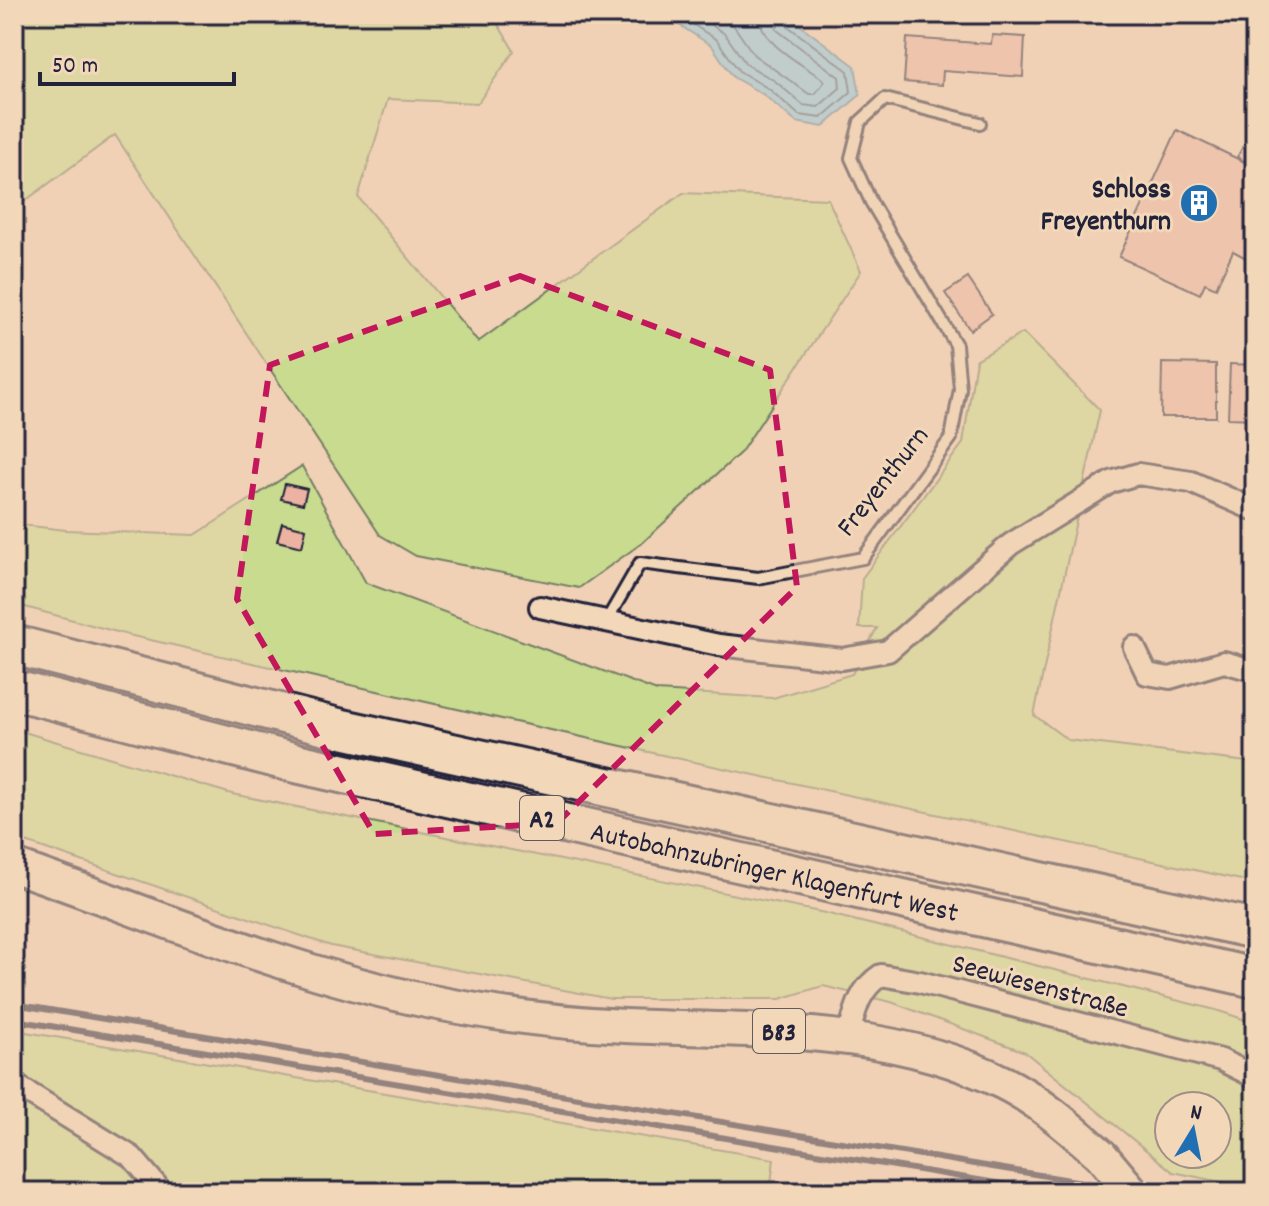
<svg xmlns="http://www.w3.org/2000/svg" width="1269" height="1206" font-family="Dekko,sans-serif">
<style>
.green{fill:#c8db8f;stroke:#757e65;stroke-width:2;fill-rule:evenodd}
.water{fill:#86c8e7;stroke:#5e86a2;stroke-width:2}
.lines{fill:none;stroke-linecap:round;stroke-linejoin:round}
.shore{stroke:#4a6480;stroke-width:2}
.building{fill:#ecb3a3;stroke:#22223b;stroke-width:2}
.service-casing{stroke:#22223b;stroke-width:16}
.minor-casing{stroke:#22223b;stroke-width:26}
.primary-casing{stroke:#22223b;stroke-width:38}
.motorway-casing{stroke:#22223b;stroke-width:44}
.service{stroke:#f2d8b9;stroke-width:10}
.minor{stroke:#f2d8b9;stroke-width:20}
.primary{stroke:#f2d8b9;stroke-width:32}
.motorway{stroke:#f2d8b9;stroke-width:38}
.rail{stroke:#22223b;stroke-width:6}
.primary-bridge-casing{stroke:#22223b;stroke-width:38;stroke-linecap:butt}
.primary-bridge{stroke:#f2d8b9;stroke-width:32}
.marked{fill:none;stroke:#c2185b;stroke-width:6;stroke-dasharray:16 10;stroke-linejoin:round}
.labels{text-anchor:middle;stroke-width:6;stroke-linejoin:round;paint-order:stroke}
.shield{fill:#f2d8b9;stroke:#605961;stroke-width:2}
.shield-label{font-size:26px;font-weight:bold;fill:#22223b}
.poi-label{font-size:28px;font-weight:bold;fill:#22223b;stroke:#f2d8b9;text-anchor:end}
.street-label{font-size:28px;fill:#22223b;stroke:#f2d8b9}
</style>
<rect width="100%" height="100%" fill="#f1d1b5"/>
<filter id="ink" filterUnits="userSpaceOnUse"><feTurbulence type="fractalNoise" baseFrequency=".0125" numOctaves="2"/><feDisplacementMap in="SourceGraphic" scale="16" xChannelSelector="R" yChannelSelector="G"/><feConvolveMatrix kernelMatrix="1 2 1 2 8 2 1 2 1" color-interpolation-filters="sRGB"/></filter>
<g filter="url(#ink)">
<path class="green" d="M14 14H492L514 51 478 103 388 99 358 197 478 342 683 193 828 199 861 271 741 452 642 543 579 588 416 556 380 535 115 135 14 209Z
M1023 333 1100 410 1034 715 1068 740 1255 763V883L653 753 128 635 14 604V524L66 530 195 535 302 466 366 583 657 691 773 698 852 674 877 628H859L862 578 963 443 976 360Z
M14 729 232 794 825 913 1216 1010 1255 1023V1189L1173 1172 1025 1052 891 1002 823 986 780 999H611L331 946 14 838ZM1169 1106H1217V1154H1169Z
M14 1030 774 1159 770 1192H14Z"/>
<path class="water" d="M662 14H785L855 66 860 95 823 127 796 122 764 95 733 77 712 46Z"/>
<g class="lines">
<path class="shore" d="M677 14 717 40 739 71 769 89 799 115 821 118 851 92 848 71 785 24 781 14
M695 14 725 34 746 64 775 81 803 105 818 107 840 88 839 77 777 30 771 14
M717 14 734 26 754 55 809 94H815L825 81C802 63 760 45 759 14"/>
</g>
<path class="building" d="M992 35 1025 37 1023 77 943 71 942 85 904 82 907 38 991 44Z
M1255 126V167L1237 157Z
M1177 130 1255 167V239L1246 258 1233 251 1216 288 1205 283 1200 294 1119 257Z
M968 278 992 314 970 330 945 293Z
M1162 363 1216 364V417H1161Z
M1230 364 1255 365V419L1228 418Z
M285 484 307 489 303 504 281 499Z
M282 523 306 529 302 547 277 541Z"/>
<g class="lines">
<defs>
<path id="service" d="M607 620 640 563 758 578 863 558 951 438 960 389 956 345 871 202 851 158 860 122 885 99 980 123"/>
<path id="minor" d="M540 607 719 645 842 659 888 651 1011 544 1111 482 1138 474 1191 482 1255 510
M1134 647 1147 674 1170 678 1224 662 1255 671
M848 1038C855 1012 858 990 881 975L920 982 1221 1060 1255 1077
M14 1084 132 1157 162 1192"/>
<path id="primary" d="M14 866C150 913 286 972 427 1001 492 1014 559 1023 625 1026 753 1032 886 1024 1004 1083 1040 1101 1071 1129 1101 1155"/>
<g id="motorway">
<path d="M14 645 338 728 1255 929"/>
<path id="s1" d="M14 690 296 763 1255 978"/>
</g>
</defs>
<use href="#service" class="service-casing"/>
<use href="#minor" class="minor-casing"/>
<use href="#primary" class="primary-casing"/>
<use href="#motorway" class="motorway-casing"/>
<use href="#service" class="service"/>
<use href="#minor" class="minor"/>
<use href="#primary" class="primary"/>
<use href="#motorway" class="motorway"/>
<path class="rail" d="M14 1004 1142 1192
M14 1020 1051 1192"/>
<defs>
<path id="primary-bridge" d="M1101 1155 1132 1192"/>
</defs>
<use href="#primary-bridge" class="primary-bridge-casing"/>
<use href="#primary-bridge" class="primary-bridge"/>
</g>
</g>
<path d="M0 0H1269V1206H0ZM520 276 770 370 797 587 557 823 374 834 237 599 270 365Z" fill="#f1d1b5" fill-opacity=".55" fill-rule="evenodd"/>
<path class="marked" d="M520 276 770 370 797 587 557 823 374 834 237 599 270 365Z"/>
<defs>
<symbol id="building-disc" viewBox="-11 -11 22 22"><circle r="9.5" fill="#1f6fb2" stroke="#f2d8b9"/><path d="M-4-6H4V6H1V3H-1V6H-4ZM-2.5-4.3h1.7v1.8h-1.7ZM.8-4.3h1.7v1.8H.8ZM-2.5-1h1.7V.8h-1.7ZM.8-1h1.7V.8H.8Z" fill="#fff"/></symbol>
</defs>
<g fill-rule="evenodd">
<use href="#building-disc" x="1177" y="181" width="44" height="44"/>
</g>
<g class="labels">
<g class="shield">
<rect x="520" y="796" width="44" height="44" rx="6"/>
<rect x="753" y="1009" width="52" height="44" rx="6"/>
</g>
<g class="shield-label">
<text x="542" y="827">A2</text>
<text x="779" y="1040">B83</text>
</g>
<g class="poi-label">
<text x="1171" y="197">Schloss<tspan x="1171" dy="32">Freyenthurn</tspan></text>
</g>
<g class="street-label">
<text transform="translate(881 480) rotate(-52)" y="10">Freyenthurn</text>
<text dy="10" stroke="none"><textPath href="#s1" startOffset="782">Autobahnzubringer Klagenfurt West</textPath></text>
<text transform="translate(1041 984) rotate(15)" y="10">Seewiesenstraße</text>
</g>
</g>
<rect width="1269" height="1206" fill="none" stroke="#f2d8b9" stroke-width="48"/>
<rect x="24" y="24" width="1221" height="1158" fill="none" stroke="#22223b" stroke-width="3" filter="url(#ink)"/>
<g transform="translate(1193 1130) rotate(10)"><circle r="38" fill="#f2d8b9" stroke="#9f8f87" stroke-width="2"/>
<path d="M0-6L14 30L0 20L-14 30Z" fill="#1f6fb2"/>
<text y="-12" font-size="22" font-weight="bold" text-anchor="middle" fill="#22223b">N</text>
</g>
<path d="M40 72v12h194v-12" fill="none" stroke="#22223b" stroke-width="4"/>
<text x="52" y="72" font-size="24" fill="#22223b" stroke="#f2d8b9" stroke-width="6" paint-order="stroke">50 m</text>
</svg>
